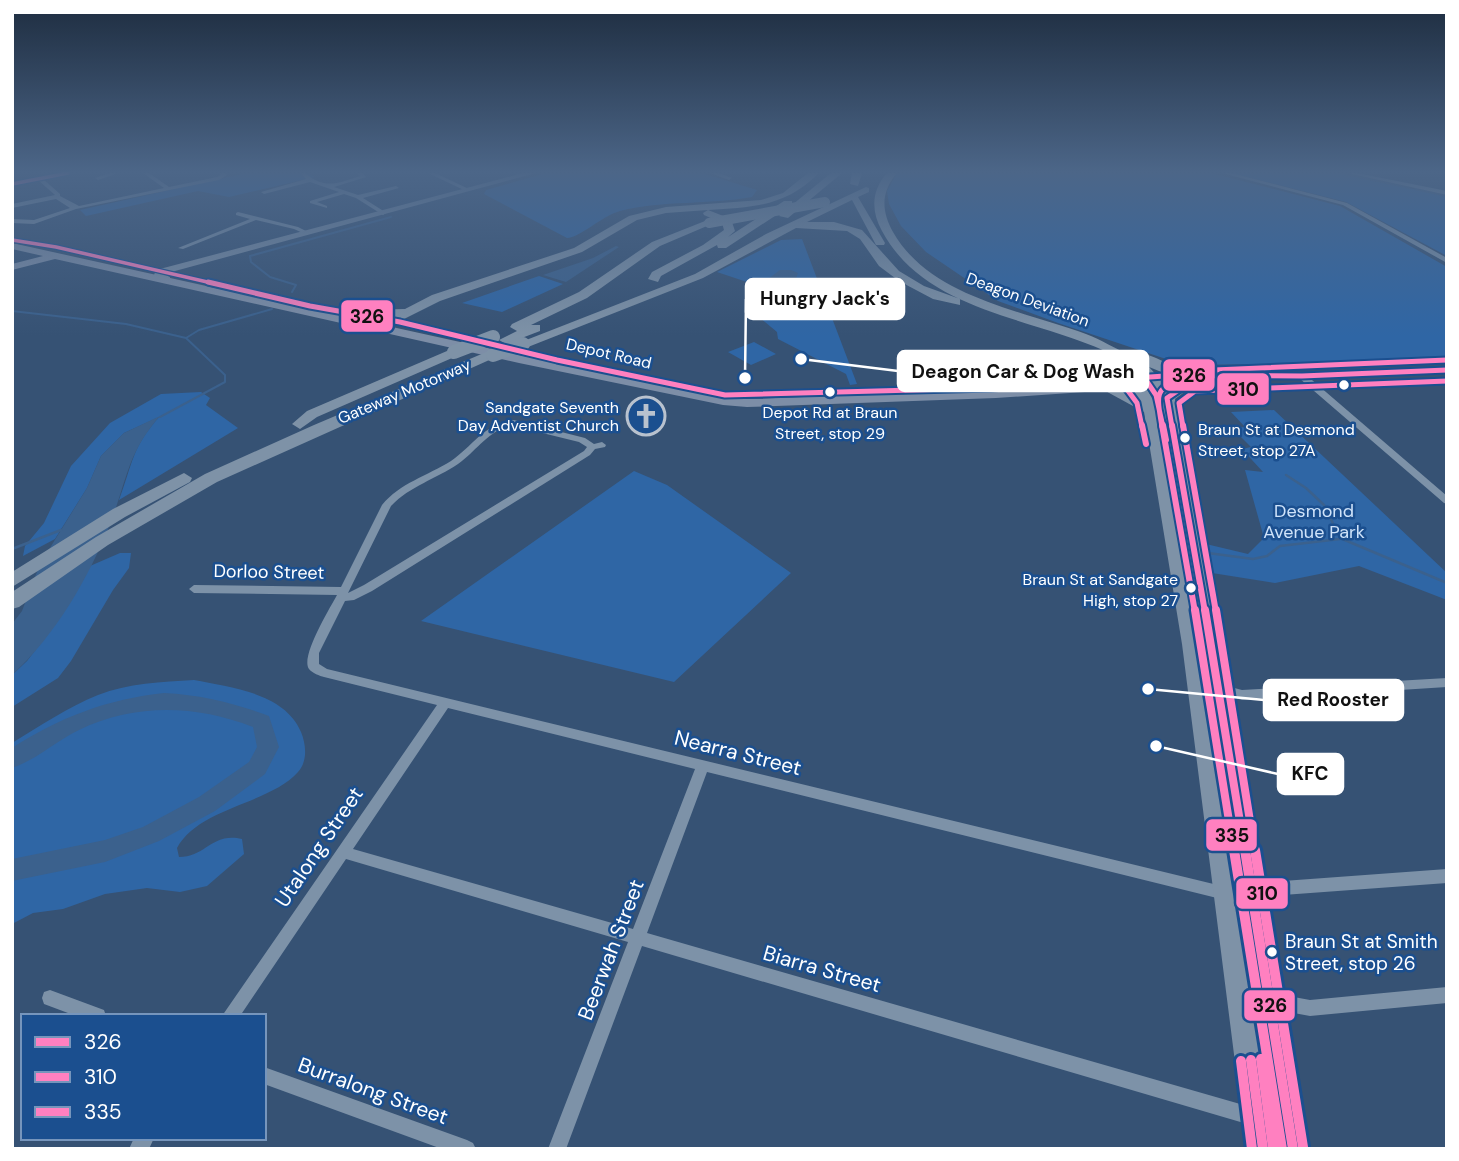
<svg xmlns="http://www.w3.org/2000/svg" width="1459" height="1161" font-family="'DM Sans',sans-serif">
<style>
.green{fill:#2f66a5}
.water{fill:#3b618d}
.lines{fill:none;stroke-linecap:round;stroke-linejoin:round}
.stream-far1{stroke:#3b618d;stroke-width:2}
.stream{stroke:#3b618d;stroke-width:2.5}
.river{fill:#3b618d;fill-rule:evenodd}
.street{fill:#7d92a8;fill-rule:evenodd}
.secondary{fill:#798da4;fill-rule:evenodd}
.primary{fill:#7d8ea7;fill-rule:evenodd}
.highway{fill:#7e92a7;fill-rule:evenodd}
.highway-bridge-far1{stroke:#7e92a7;stroke-width:10}
.highway-bridge{stroke:#7e92a7;stroke-width:14}
.bus-1-far4-casing{stroke:#1b4f8f;stroke-width:6}
.bus-1-far3-casing{stroke:#1b4f8f;stroke-width:9}
.bus-1-far2-casing{stroke:#1b4f8f;stroke-width:10}
.bus-1-far1-casing{stroke:#1b4f8f;stroke-width:13}
.bus-1-casing{stroke:#1b4f8f;stroke-width:16}
.bus-2-far3-casing{stroke:#1b4f8f;stroke-width:9}
.bus-2-far2-casing{stroke:#1b4f8f;stroke-width:10}
.bus-2-far1-casing{stroke:#1b4f8f;stroke-width:13}
.bus-2-casing{stroke:#1b4f8f;stroke-width:16}
.bus-3-far3-casing{stroke:#1b4f8f;stroke-width:9}
.bus-3-far2-casing{stroke:#1b4f8f;stroke-width:10}
.bus-3-far1-casing{stroke:#1b4f8f;stroke-width:13}
.bus-3-casing{stroke:#1b4f8f;stroke-width:16}
.bus-1-far4{stroke:#ff80c0;stroke-width:3.5}
.bus-1-far3{stroke:#ff80c0;stroke-width:5}
.bus-1-far2{stroke:#ff80c0;stroke-width:6}
.bus-1-far1{stroke:#ff80c0;stroke-width:8}
.bus-1{stroke:#ff80c0;stroke-width:10}
.bus-2-far3{stroke:#ff80c0;stroke-width:5}
.bus-2-far2{stroke:#ff80c0;stroke-width:6}
.bus-2-far1{stroke:#ff80c0;stroke-width:8}
.bus-2{stroke:#ff80c0;stroke-width:10}
.bus-3-far3{stroke:#ff80c0;stroke-width:5}
.bus-3-far2{stroke:#ff80c0;stroke-width:6}
.bus-3-far1{stroke:#ff80c0;stroke-width:8}
.bus-3{stroke:#ff80c0;stroke-width:10}
.bus-dot{fill:#fff;stroke:#1b4f8f;stroke-width:2.5}
.labels{text-anchor:middle;stroke-width:5;stroke-linejoin:round;paint-order:stroke}
.far-street-label{font-size:16px;fill:#fff;stroke:#1b4f8f}
.far-poi-label{font-size:16px;fill:#fff;stroke:#1b4f8f;text-anchor:end}
.bus-label{font-size:16px;fill:#fff;stroke:#1b4f8f}
.park-label{font-size:18px;fill:#cfe3fa;stroke:#1b4f8f}
.street-label{font-size:18px;fill:#fff;stroke:#1b4f8f}
.near-bus-label{font-size:19px;fill:#fff;stroke:#1b4f8f;text-anchor:start}
.near-street-label{font-size:21px;fill:#fff;stroke:#1b4f8f}
.leader{fill:none;stroke:#fff;stroke-width:2.5}
.callout-dot{fill:#fff;stroke:#1b4f8f;stroke-width:2.5}
.callout{fill:#fff;stroke:#fff;stroke-width:2.5}
.callout-label{font-size:19px;text-anchor:middle;font-weight:bold;fill:#111}
.line-badge{stroke:#1b4f8f;stroke-width:2.5}
.pale-badge-label{font-size:19px;text-anchor:middle;font-weight:bold;fill:#111}
</style>
<rect width="100%" height="100%" fill="#365274"/>
<path class="green" d="M246 173H307L315 177 229 197 198 191 86 216 80 210Z
M546 173H702L757 190 752 197C708 205 664 200 620 211 602 216 579 238 567 238L484 194 486 190Z
M897 173H1211L1340 206 1447 267V362L1184 365 1058 323 998 301 926 252 901 226 889 204 887 191Z
M1231 173H1337L1447 196V256L1346 202Z
M802 239 857 384 850 385 846 374 778 339 777 332 759 317 755 296 765 288 717 272 781 240Z
M539 276 563 284 502 312 462 303Z
M754 342 776 354 751 365 728 352Z
M201 392 210 398 206 405 238 428 119 500C133 463 131 449 159 417L124 433 101 456 87 488 55 539 23 556 25 546 44 523 71 466 110 423 161 394Z
M1274 410 1447 573V600L1359 566 1275 583 1212 573 1206 544 1248 554 1264 538 1245 470 1263 472 1242 449 1251 447 1232 428 1245 427 1231 412Z
M634 471 667 485 791 573 674 682 421 621Z
M120 553H131L129 568 113 590 71 661 58 678 12 707V675L27 661 59 619 90 566Z
M194 680C230 687 285 693 301 732 306 744 308 761 298 772 270 804 199 807 177 848L179 857C206 857 212 832 242 839L244 854 207 886 180 892 147 888 105 894 63 909 33 913 12 924V743C40 726 68 707 98 695 128 683 162 682 194 680Z"/>
<path class="water" d="M616 246 619 247 566 282 543 275 593 258Z
M791 270 798 273 795 281 800 288 794 306C785 308 770 303 765 296L774 288 768 279 780 270Z
M160 416C128 452 127 479 111 522 89 577 56 635 12 675V624L22 611 40 564 87 488 101 456 124 433Z"/>
<g class="lines">
<path class="stream-far1" d="M1340 173 1410 188
M1415 189 1447 196
M292 292 296 285 270 277 251 262 250 256 391 217
M12 311 126 324 186 338 225 375V382L160 417
M186 338 199 330 272 309"/>
<path class="stream" d="M1286 475 1306 488 1324 505 1340 538 1447 583
M12 549 61 530
M1208 553 1253 559 1267 556 1280 546 1340 539"/>
<path class="river" d="M164 693C202 695 234 703 269 716L279 747 265 774 215 811 159 841 105 862 12 881V859L105 840 143 827 199 797 249 762 257 747 253 727C195 705 136 703 79 730 56 741 36 760 12 768V748C60 717 108 699 164 693Z"/>
<path class="street" d="M110 173H118L98 180 95 178Z
M143 173H149L169 187 217 177 221 175 219 173H225L227 175 219 180 76 209 34 224 12 223V219L34 220 70 208 56 199 12 208V204L55 195 38 180V178H42L60 194V196L79 206 164 188Z
M301 173H305C325 190 338 183 360 176L357 173H363L366 177 334 187 358 195 396 186 399 188 363 198 385 212 386 213 383 215 356 198 344 194 317 202 327 206V208L310 203V201L339 192 310 182 264 194 261 192 306 179Z
M428 173H435L471 190 466 191Z
M710 173H718L732 178 729 180Z
M1222 173H1231L1347 203 1447 258V263L1343 205Z
M1347 173H1357L1447 191V195Z
M238 212 298 227 310 233 307 235 294 229 256 220 183 249 178 248 250 219 236 215V213Z
M1299 374H1305L1447 496V504L1444 503 1299 378Z
M514 420 585 438 594 444 602 442 606 445 605 447 595 449 590 455 372 591 354 600 345 601 319 653V664L327 669 1230 888 1232 893 1230 898 1225 900 707 772 647 933 1254 1108 1260 1111 1263 1117 1260 1123 1254 1126 642 946 566 1149H548L628 942 346 859 240 1016H222L437 705 324 677C320 676 312 673 309 669 300 657 330 608 337 595L194 593 189 589 194 585 341 587 382 505C400 483 427 476 451 461 473 446 485 423 514 420ZM507 426H514L579 442 587 447 584 451 364 585 348 593 391 506C410 486 436 479 458 464 475 452 486 434 507 426ZM448 708 695 769 633 929 353 849Z
M1447 678V687L1242 700 1215 692 1213 689 1215 686 1219 684 1242 690Z
M1447 869V883L1283 895 1248 888 1246 883 1248 878 1253 876 1283 881Z
M1447 987V1003L1310 1016 1272 1009 1266 1007 1264 1001 1266 995 1272 993 1310 1000Z
M50 990 104 1010 106 1016H76L44 1004 42 998 44 992Z
M264 1067 467 1140 473 1143 476 1149H442L264 1084Z
M134 1138H154L149 1149H129Z"/>
<path class="secondary" d="M56 173H72L12 186V182Z
M523 173H536L164 274 170 277V281H164L154 275 156 270Z
M1447 367V373L1302 379H1151L1145 376 1151 373H1302Z"/>
<path class="primary" d="M12 243 519 355 723 397 747 399 996 390 1157 379 1164 383 1157 387 996 398 747 407 723 405 519 363 55 259 12 270V264L43 256 12 249Z"/>
<path class="highway" d="M808 173H819C785 207 753 207 708 210L731 219 735 231 728 237 784 201H792V205L831 173H842L788 218 779 216 790 206 726 248H718L717 245 661 276 658 282 648 279 652 272 703 245 724 230 722 223 704 215 703 213 708 210 666 213 637 220 582 252 440 301 384 329H374L373 326 388 317 362 318 356 314 362 310 405 309 432 295 574 248 629 216 666 207 761 200 783 193Z
M852 173H862L858 186 850 184Z
M887 173H897C881 192 881 210 893 232 930 297 1021 310 1086 334 1101 339 1116 350 1130 354 1133 355 1135 353 1140 353 1154 355 1171 366 1184 372V378L1179 379 1149 367 1170 390 1192 377 1199 381 1175 399 1225 660 1310 1149H1246L1182 644 1144 412 1100 388 1098 385 1100 382 1105 381 1136 396 1131 386 1104 363 1111 359 1116 360 1142 381 1159 410 1187 562C1182 530 1167 404 1152 386 1140 371 1122 359 1105 351 1030 317 925 311 882 231 871 211 871 191 887 173Z
M866 187 869 188V192L858 197 885 243 884 245H876L852 200 807 222H834L862 230 899 271 924 286 960 299V305L933 299 899 281 879 266 860 239 847 231 796 228 703 278 528 347H518L516 344 695 274 766 234Z
M705 221 714 223 660 246 587 298 531 325H540V331L506 344 499 340 517 331 510 327 512 324 579 292 652 242Z
M454 348 461 352 459 355 317 417 300 429 292 424 307 411Z
M491 350 496 351V357L217 482 108 545 19 607 12 609V592L96 537 205 474 314 425Z
M184 473 192 478 190 482 125 517 12 587V572L113 509Z"/>
<path class="highway-bridge-far1" d="M709 223 825 202"/>
<path class="highway-bridge" d="M454 352 493 337
M493 355 523 344"/>
<defs>
<path id="bus-1-far4" d="M12 184 68 173
M12 240 56 247 216 284"/>
<path id="bus-1-far3" d="M208 282 310 306 400 322 557 360 725 395 991 388 1179 375 1302 376 1447 370
M1172 427 1167 398 1192 381"/>
<path id="bus-1-far2" d="M1172 425 1205 612"/>
<path id="bus-1-far1" d="M1205 610 1245 852"/>
<path id="bus-1" d="M1245 850 1293 1149
M1251 1060 1263 1149"/>
<path id="bus-2-far3" d="M1123 384 1137 403 1142 427
M1183 427 1179 403 1195 391 1447 381"/>
<path id="bus-2-far2" d="M1142 425 1146 444
M1183 425 1216 612"/>
<path id="bus-2-far1" d="M1216 610 1255 852"/>
<path id="bus-2" d="M1255 850 1303 1147
M1241 1061 1252 1149"/>
<path id="bus-3-far3" d="M1139 370 1156 395 1163 427
M1162 427C1155 386 1156 392 1191 371L1447 360"/>
<path id="bus-3-far2" d="M1162 425 1195 612
M1163 425 1166 440"/>
<path id="bus-3-far1" d="M1195 610 1234 852"/>
<path id="bus-3" d="M1234 850 1282 1149
M1261 1059 1273 1148"/>
</defs>
<use href="#bus-1-far4" class="bus-1-far4-casing"/>
<use href="#bus-1-far3" class="bus-1-far3-casing"/>
<use href="#bus-1-far2" class="bus-1-far2-casing"/>
<use href="#bus-1-far1" class="bus-1-far1-casing"/>
<use href="#bus-1" class="bus-1-casing"/>
<use href="#bus-2-far3" class="bus-2-far3-casing"/>
<use href="#bus-2-far2" class="bus-2-far2-casing"/>
<use href="#bus-2-far1" class="bus-2-far1-casing"/>
<use href="#bus-2" class="bus-2-casing"/>
<use href="#bus-3-far3" class="bus-3-far3-casing"/>
<use href="#bus-3-far2" class="bus-3-far2-casing"/>
<use href="#bus-3-far1" class="bus-3-far1-casing"/>
<use href="#bus-3" class="bus-3-casing"/>
<use href="#bus-1-far4" class="bus-1-far4"/>
<use href="#bus-1-far3" class="bus-1-far3"/>
<use href="#bus-1-far2" class="bus-1-far2"/>
<use href="#bus-1-far1" class="bus-1-far1"/>
<use href="#bus-1" class="bus-1"/>
<use href="#bus-2-far3" class="bus-2-far3"/>
<use href="#bus-2-far2" class="bus-2-far2"/>
<use href="#bus-2-far1" class="bus-2-far1"/>
<use href="#bus-2" class="bus-2"/>
<use href="#bus-3-far3" class="bus-3-far3"/>
<use href="#bus-3-far2" class="bus-3-far2"/>
<use href="#bus-3-far1" class="bus-3-far1"/>
<use href="#bus-3" class="bus-3"/>
</g>
<linearGradient id="sky" x2="0" y2="1"><stop stop-color="#1e2d40"/><stop offset="0.51" stop-color="#4c6688"/><stop offset="1" stop-color="#4c6688" stop-opacity="0"/></linearGradient>
<rect width="1459" height="336" fill="url(#sky)"/>
<defs>
<symbol id="church-ring" viewBox="-11 -11 22 22"><circle r="9.5" fill="#1b4f8f" stroke="#b9c2ce" stroke-width="1.5"/><path d="M-1.2-6h2.4v3.5h3.3v2.4h-3.3V6h-2.4V-.1h-3.3v-2.4h3.3Z" fill="#b9c2ce"/></symbol>
</defs>
<g fill-rule="evenodd">
<use href="#church-ring" x="624" y="394" width="44" height="44"/>
</g>
<g class="bus-dot">
<circle cx="1344" cy="385" r="6"/>
<circle cx="830" cy="392" r="6"/>
<circle cx="1185" cy="438" r="6"/>
<circle cx="1191" cy="588" r="6"/>
<circle cx="1272" cy="952" r="6"/>
</g>
<g class="labels">
<g class="far-street-label">
<text transform="translate(1028 299) rotate(20)" y="6">Deagon Deviation</text>
<text transform="translate(609 353) rotate(13)" y="6">Depot Road</text>
<text transform="translate(404 391) rotate(-23)" y="6">Gateway Motorway</text>
</g>
<g class="far-poi-label">
<text x="619" y="413">Sandgate Seventh<tspan x="619" dy="18">Day Adventist Church</tspan></text>
</g>
<g class="bus-label">
<text x="830" y="418">Depot Rd at Braun<tspan x="830" dy="21">Street, stop 29</tspan></text>
<text x="1198" y="435" text-anchor="start">Braun St at Desmond<tspan x="1198" dy="21">Street, stop 27A</tspan></text>
<text x="1178" y="585" text-anchor="end">Braun St at Sandgate<tspan x="1178" dy="21">High, stop 27</tspan></text>
</g>
<g class="park-label">
<text x="1314" y="517">Desmond<tspan x="1314" dy="21">Avenue Park</tspan></text>
</g>
<g class="street-label">
<text transform="translate(269 572) rotate(1)" y="6">Dorloo Street</text>
</g>
<g class="near-bus-label">
<text x="1285" y="948">Braun St at Smith<tspan x="1285" dy="22">Street, stop 26</tspan></text>
</g>
<g class="near-street-label">
<text transform="translate(738 753) rotate(14)" y="7">Nearra Street</text>
<text transform="translate(319 847) rotate(-56)" y="7">Utalong Street</text>
<text transform="translate(611 950) rotate(-69)" y="7">Beerwah Street</text>
<text transform="translate(822 969) rotate(16)" y="7">Biarra Street</text>
<text transform="translate(373 1091) rotate(20)" y="7">Burralong Street</text>
</g>
</g>
<path class="leader" d="M745 378L746 299M801 359L898 371M1148 689L1264 700M1156 746L1278 774"/>
<g class="callout-dot">
<circle cx="745" cy="378" r="7"/>
<circle cx="801" cy="359" r="7"/>
<circle cx="1148" cy="689" r="7"/>
<circle cx="1156" cy="746" r="7"/>
</g>
<g class="callout">
<rect x="746" y="279" width="158" height="40" rx="7"/>
<rect x="898" y="351" width="250" height="40" rx="7"/>
<rect x="1264" y="680" width="139" height="40" rx="7"/>
<rect x="1278" y="754" width="65" height="40" rx="7"/>
</g>
<g class="callout-label">
<text x="825" y="305">Hungry Jack's</text>
<text x="1023" y="378">Deagon Car &amp; Dog Wash</text>
<text x="1333" y="706">Red Rooster</text>
<text x="1310" y="780">KFC</text>
</g>
<g class="line-badge">
<rect x="340" y="299" width="54" height="34" rx="7" fill="#ff80c0"/>
<rect x="1162" y="358" width="54" height="34" rx="7" fill="#ff80c0"/>
<rect x="1216" y="372" width="54" height="34" rx="7" fill="#ff80c0"/>
<rect x="1205" y="818" width="53" height="34" rx="7" fill="#ff80c0"/>
<rect x="1235" y="877" width="54" height="33" rx="7" fill="#ff80c0"/>
<rect x="1243" y="989" width="53" height="33" rx="7" fill="#ff80c0"/>
</g>
<g class="pale-badge-label">
<text x="367" y="323">326</text>
<text x="1189" y="382">326</text>
<text x="1243" y="396">310</text>
<text x="1232" y="842">335</text>
<text x="1262" y="900">310</text>
<text x="1270" y="1012">326</text>
</g>
<rect width="1459" height="1161" fill="none" stroke="#ffffff" stroke-width="28"/>
<rect x="21" y="1014" width="245" height="126" fill="#1b4f8f" stroke="#7695bc" stroke-width="2"/>
<rect x="35" y="1037" width="35" height="10" fill="#ff80c0" stroke="#7695bc" stroke-width="2"/>
<text x="84" y="1049" font-size="21" fill="#ffffff">326</text>
<rect x="35" y="1072" width="35" height="10" fill="#ff80c0" stroke="#7695bc" stroke-width="2"/>
<text x="84" y="1084" font-size="21" fill="#ffffff">310</text>
<rect x="35" y="1107" width="35" height="10" fill="#ff80c0" stroke="#7695bc" stroke-width="2"/>
<text x="84" y="1119" font-size="21" fill="#ffffff">335</text>
</svg>
